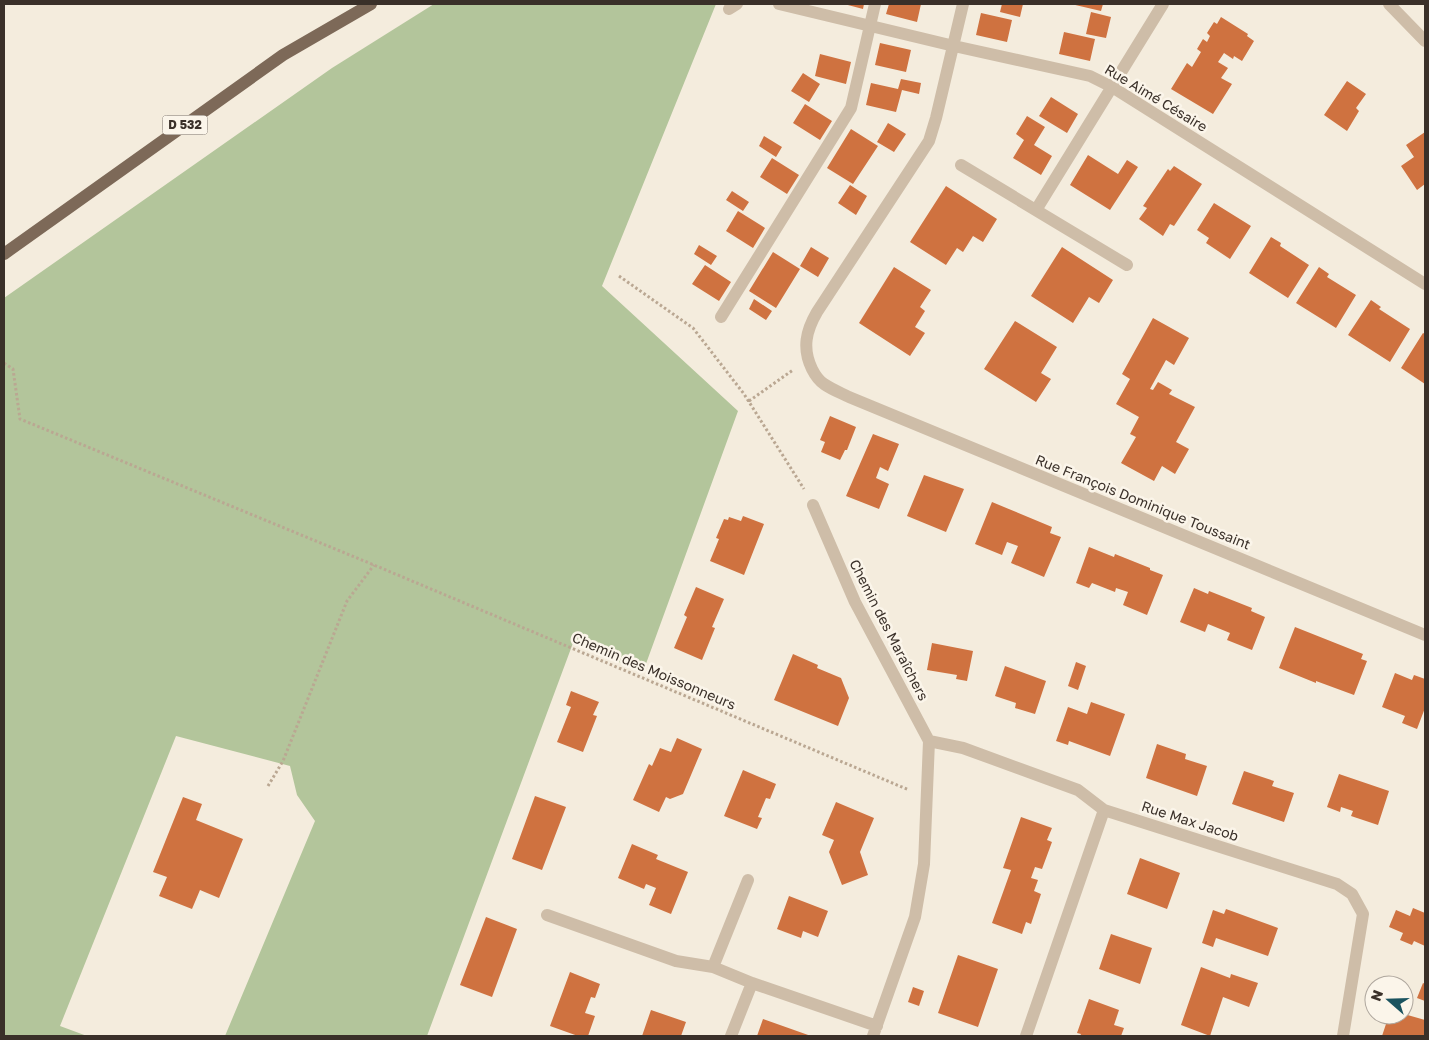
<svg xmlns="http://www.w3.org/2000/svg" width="1429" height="1040" font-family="'Golos Text',sans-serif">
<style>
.green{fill:#b3c59b}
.building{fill:#cf7240}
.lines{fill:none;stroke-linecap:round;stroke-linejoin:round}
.path{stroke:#baa792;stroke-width:3;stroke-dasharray:2.5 2.5;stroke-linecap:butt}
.minor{stroke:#cebda8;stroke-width:12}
.major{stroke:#7d6958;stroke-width:12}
.labels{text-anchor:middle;stroke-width:5;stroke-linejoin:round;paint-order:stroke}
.shield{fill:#fbf5ea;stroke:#746b63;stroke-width:1}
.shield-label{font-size:12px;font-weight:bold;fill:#3a3029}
.street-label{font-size:14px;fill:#3a3029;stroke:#fbf5ea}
</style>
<rect width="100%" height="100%" fill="#f4ecdd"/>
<path class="green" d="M434 4H716L602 286 738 411 643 672 573 643 427 1036H225L315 821 297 795 290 766 176 736 60 1026 87 1036H4V298L332 68Z"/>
<path class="building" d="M844 4H864L863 9Z
M889 4H921L917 22 886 14Z
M1002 4H1023L1020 17 1000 12Z
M1071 4H1103L1101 11Z
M1091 12 1111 17 1106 38 1086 34Z
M981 13 1012 20 1007 42 976 35Z
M1221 17 1248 34 1247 36 1254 41 1242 61 1234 56 1233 59 1224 53 1218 62 1228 68 1221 78 1232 84 1213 114 1171 89 1187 63 1192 67 1201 52 1197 49 1203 39 1207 42 1210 36 1207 33 1214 22 1217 24Z
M1064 32 1095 39 1090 61 1059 54Z
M880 43 911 50 906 72 875 65Z
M820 54 851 62 846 84 815 76Z
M803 73 820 84 809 102 791 91Z
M901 79 921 83 919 94 902 90 896 112 866 105 871 83 898 89Z
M1347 81 1366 94 1356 108 1359 111 1347 131 1324 115Z
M1051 97 1078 114 1067 133 1039 116Z
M805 104 832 121 820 140 793 123Z
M1027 116 1045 127 1034 145 1052 156 1041 175 1013 158 1024 140 1016 134Z
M888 123 906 134 894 152 877 142Z
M851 129 878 146 853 184 827 168Z
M1425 132V184L1417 190 1401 166 1414 157 1406 145Z
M764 136 782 147 776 157 759 146Z
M1088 155 1118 174 1127 160 1138 167 1110 210 1070 185Z
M772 158 799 175 787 194 760 177Z
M1174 166 1202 184 1174 226 1170 224 1163 236 1139 219 1147 208 1143 206 1168 169 1170 171Z
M850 185 867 196 856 215 838 203Z
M946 186 997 219 983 242 973 236 963 252 957 248 946 265 910 242Z
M732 191 749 202 743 211 726 200Z
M1214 203 1251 226 1230 259 1206 243 1209 238 1197 230Z
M738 211 765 228 753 248 726 231Z
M1271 237 1281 243 1280 246 1309 265 1288 298 1249 273Z
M699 245 717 256 711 265 694 254Z
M811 247 829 258 818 277 800 266Z
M1062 247 1113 280 1099 303 1089 297 1073 323 1031 296Z
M773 252 800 269 776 308 749 291Z
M705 265 731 282 719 301 692 284Z
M894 267 931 290 920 307 925 311 915 327 925 333 910 356 859 323Z
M1319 267 1329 274 1327 277 1356 295 1336 328 1296 303Z
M754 299 772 311 766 320 749 309Z
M1371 300 1381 307 1379 309 1410 329 1390 362 1348 335Z
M1153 318 1189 338 1174 365 1166 360 1150 389 1153 390 1158 382 1172 390 1169 394 1195 407 1176 442 1189 449 1175 474 1162 466 1154 481 1121 463 1136 437 1130 434 1139 417 1116 404 1130 379 1122 374Z
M1015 321 1057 347 1041 373 1051 379 1036 402 984 369Z
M1423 333 1425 334V384L1401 368Z
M830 416 856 427 847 450H845L840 460 821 452 825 442 820 440Z
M873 434 899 444 888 471 880 467 876 478 889 484 879 509 846 496Z
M924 475 964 489 946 532 907 516Z
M992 502 1052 527 1050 533 1061 537 1044 577 1011 563 1018 546 1007 542 1002 555 975 544Z
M743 516 764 524 744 575 710 561 719 539 716 538 724 519 728 520 729 517 741 521Z
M1089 547 1114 557 1115 554 1150 568V570L1163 575 1147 615 1123 605 1128 592 1116 588 1115 592 1092 583 1089 588 1076 583Z
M696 587 724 599 712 627 715 628 702 660 674 648 687 617 684 615Z
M1194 588 1208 594 1209 591 1252 608 1251 611 1265 617 1252 650 1227 640 1230 633 1208 624 1205 632 1180 622Z
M1295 627 1363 654 1361 659 1367 661 1354 695 1316 681V683L1279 668Z
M932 643 973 651 967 681 956 679 957 675 927 670Z
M793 654 818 665 817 668 841 678 849 698 838 726 774 700Z
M1076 662 1086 666 1078 690 1068 686Z
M1005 666 1046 681 1035 714 1015 708 1016 703 995 696Z
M1395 673 1412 680 1414 675 1425 679V708L1417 729 1402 723 1405 716 1382 707Z
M571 691 599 702 593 715 597 716 583 752 557 742 571 707 566 705Z
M1091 702 1125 714 1110 756 1069 741 1068 745 1056 741 1068 707 1087 714Z
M677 738 702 749 683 794 670 799 666 797 659 812 633 800 649 764 652 766 660 748 671 752Z
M1157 744 1186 754 1185 759 1207 766 1197 796 1146 778Z
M743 770 776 784 770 799 766 798 758 817 762 818 757 829 724 816Z
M1244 771 1274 781 1272 786 1294 793 1284 822 1232 804Z
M1339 774 1389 791 1378 825 1351 816 1353 811 1341 807 1340 812 1327 807Z
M535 796 566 807 542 870 512 859Z
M183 797 202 804 196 820 243 839 219 898 200 890 192 909 159 896 167 877 153 872Z
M836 802 874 818 860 852 868 875 842 885 829 852 834 840 822 835Z
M1021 817 1052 828 1047 840 1052 842 1042 869 1035 867 1031 878 1038 880 1034 891 1041 894 1031 924 1026 922 1022 934 992 923 1011 870 1003 868Z
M632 844 658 855 656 859 688 872 671 914 649 905 656 888 646 884 644 889 618 878Z
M1140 858 1180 873 1167 909 1127 894Z
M789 896 828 911 818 937 803 931 801 938 777 929Z
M1413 908 1425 913V946L1414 941 1412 945 1400 940 1403 933 1389 927 1396 910 1410 916Z
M1226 909 1278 928 1268 956 1216 938 1213 947 1202 943 1213 910 1224 914Z
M486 917 517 929 492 997 460 985Z
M1111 934 1152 948 1140 984 1099 969Z
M958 955 998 969 978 1027 938 1013Z
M1201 967 1230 978 1231 974 1258 983 1249 1007 1223 997 1210 1036 1181 1025Z
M570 972 600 984 595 998 591 997 585 1013 595 1016 588 1036H578L550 1026Z
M1423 983 1425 984V1001L1417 998Z
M913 987 924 991 919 1006 908 1002Z
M1089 999 1119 1010 1114 1025 1124 1028 1121 1036H1080L1081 1034 1077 1033Z
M651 1010 686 1022 681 1036H642Z
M1404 1014 1425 1020V1036H1382L1389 1015H1404Z
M763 1019 811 1036H757Z"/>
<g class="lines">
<path class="path" d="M619 276 693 328 744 394 804 489
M4 363 13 369 20 419 374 565 909 790
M749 401 793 370
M268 786 283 761 347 601 374 565"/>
<path class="minor" d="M779 4 954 46 1090 76 1112 87 1425 284
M963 4 936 118 929 141 817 312C806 331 802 348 812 369 815 375 818 380 824 384 831 389 841 393 849 397L1425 635
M1389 4 1425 41
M729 9 737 4
M961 165 1127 265
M1036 210 1163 4
M721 317 851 108 875 4
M813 505 855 602 929 741 924 864 915 917 873 1036
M929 741 963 748 1078 790 1104 810 1337 884 1352 894 1363 914 1343 1036
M547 915 676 961 713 967 752 983 877 1026
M713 967 748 880
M731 1036 752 983
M1026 1036 1104 810"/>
<path class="major" d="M4 254 283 55 371 4"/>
</g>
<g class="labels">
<rect class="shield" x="162.5" y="115.5" width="45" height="19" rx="4"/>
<g class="shield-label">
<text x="185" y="129">D 532</text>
</g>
<g class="street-label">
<text transform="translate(1156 98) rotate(31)" y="5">Rue Aimé Césaire</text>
<text transform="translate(1143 502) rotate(22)" y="5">Rue François Dominique Toussaint</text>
<text transform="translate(889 630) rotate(63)" y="5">Chemin des Maraîchers</text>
<text transform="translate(654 671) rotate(23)" y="5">Chemin des Moissonneurs</text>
<text transform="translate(1190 821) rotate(18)" y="5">Rue Max Jacob</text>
</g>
</g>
<rect width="1429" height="1040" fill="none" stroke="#3a3029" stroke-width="10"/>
<g transform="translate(1389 1000) rotate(290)"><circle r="24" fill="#fbf5ea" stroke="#aea69d"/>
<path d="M0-4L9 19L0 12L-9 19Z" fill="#1a535f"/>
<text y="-8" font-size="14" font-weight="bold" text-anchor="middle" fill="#3a3029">N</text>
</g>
</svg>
